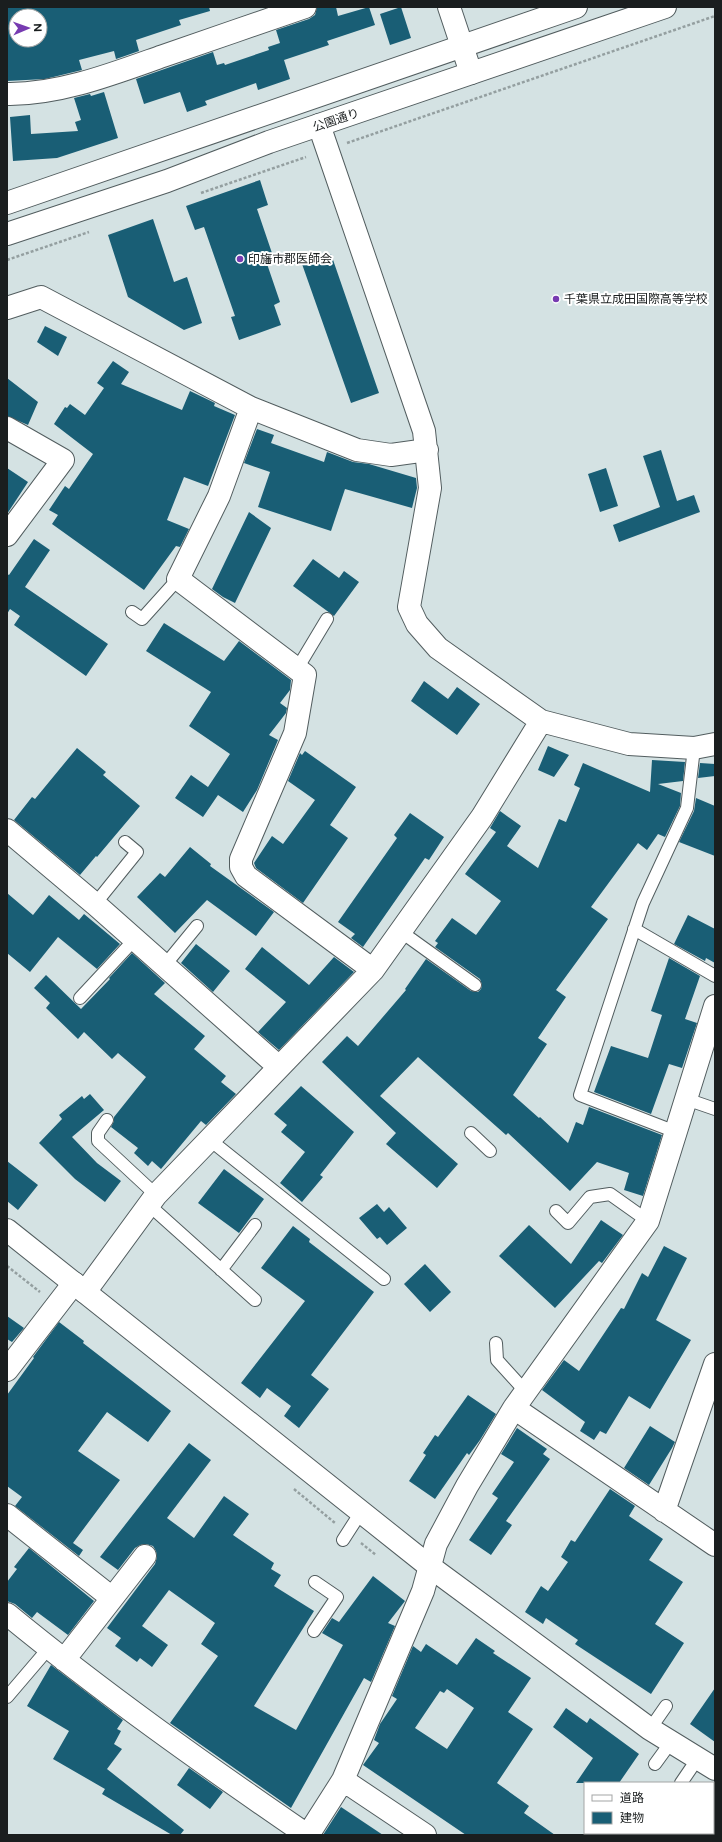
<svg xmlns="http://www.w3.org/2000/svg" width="722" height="1842" font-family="Figtree,'Noto Sans JP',sans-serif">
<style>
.building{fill:#195e75;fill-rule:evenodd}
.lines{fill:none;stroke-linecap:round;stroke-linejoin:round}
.service-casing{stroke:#525d5f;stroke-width:14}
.minor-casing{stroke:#525d5f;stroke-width:24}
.tertiary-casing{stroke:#525d5f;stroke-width:24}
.path{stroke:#949fa0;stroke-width:2.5;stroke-dasharray:3 2;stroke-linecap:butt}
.service{stroke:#fff;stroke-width:12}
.minor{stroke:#fff;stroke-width:22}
.tertiary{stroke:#fff;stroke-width:22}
.poi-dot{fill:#773bb1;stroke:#fff;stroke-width:1.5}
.labels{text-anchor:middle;stroke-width:4;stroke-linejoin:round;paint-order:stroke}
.street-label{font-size:12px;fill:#1a1e1f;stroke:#fff}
.poi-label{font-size:12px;fill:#1a1e1f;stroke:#fff;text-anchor:start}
</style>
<rect width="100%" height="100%" fill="#d4e2e3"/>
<path class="building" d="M7 7H209L210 11 179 20 181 25 136 40 139 51 122 57 116 59 114 51 79 60 82 70 45 79 7 81ZM16 16H40V40H16Z
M317 7H336L338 16 369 7 375 25 327 41 329 45 284 60 290 79 258 90 256 83 205 101 207 105 187 112 180 92 144 104 136 79 213 52 217 65 224 63 225 65 269 50 268 47 280 43 276 30 309 19 315 15Z
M401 7 411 38 390 45 380 14Z
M104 92 118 138 57 158 13 161 10 117 30 115 31 134 78 131 75 122 81 120 74 98 90 94 91 96Z
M260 180 268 205 257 209 273 256 265 258 280 302 274 305 281 325 239 340 231 317 235 316 204 227 195 230 186 206Z
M153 219 174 282 187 277 202 323 184 330 128 297 108 235Z
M331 254 379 393 351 403 302 264Z
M45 326 67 337 58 356 37 342Z
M113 361 129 372 121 384 182 410 190 391 215 403 214 406 235 415 208 486 184 477 167 520 189 529 180 547 176 546 144 590 52 524 58 515 49 510 65 486 69 489 93 454 54 424 65 407 67 408 70 404 85 415 104 388 97 383Z
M7 378 38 402 28 425 7 416Z
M257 429 274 435 271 443 324 462 327 452 353 462 369 464 416 478 417 488 412 508 345 489 331 531 258 507 270 472 244 463Z
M661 450 677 501 694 495 700 512 619 542 613 525 660 507 643 456Z
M7 468 28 482 7 514Z
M606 468 618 506 600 512 588 474Z
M249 512 271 528 235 603 223 597 212 589Z
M34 539 50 550 25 587 108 644 86 676 14 625 20 616 10 609 7 614V574L9 575Z
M313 559 339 578 344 571 359 582 334 616 293 586Z
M164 623 224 661 239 641 291 680 290 690 280 703 287 708 286 713 269 735 278 740 257 790 243 812 218 795 203 817 175 798 191 775 208 787 230 754 189 726 211 692 146 651Z
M424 681 448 699 457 687 480 704 457 735 411 701Z
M548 746 569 755 554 777 538 770Z
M77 748 106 772 103 775 140 806 97 857 96 856 80 875 14 820 32 797 35 799Z
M305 751 356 787 330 825 348 838 303 903 256 868 254 863 272 836 283 844 315 800 288 781 300 753 302 755Z
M652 760 685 762 683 781 658 784 681 793 680 806 665 837 658 834 647 850 638 843 591 907 608 919 556 990 566 997 538 1038 547 1044 513 1095 539 1118 540 1117 568 1143 576 1122 583 1125 589 1107 662 1135 643 1196 624 1190 629 1173 597 1162 570 1191 508 1133 506 1135 418 1057 380 1096 458 1164 437 1188 386 1144 396 1133 322 1062 347 1036 358 1046 406 990 405 989 426 959 471 991 478 992 481 989 482 985 480 979 435 947 438 943 435 941 452 918 476 935 501 901 465 874 496 832 490 828 500 811 521 826 507 846 538 868 559 819 566 822 580 788 574 785 583 763 650 792Z
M700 763 715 764V776L698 778Z
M696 798 715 806V856L679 842 694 811Z
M410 813 444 837 429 860 425 858 363 947 351 938 355 934 338 922 397 838 394 835Z
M190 847 211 864 210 866 274 912 256 936 207 900 175 933 137 897 160 873 165 877Z
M7 893 33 915 49 895 79 920 84 914 120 944 97 969 58 937 30 972 7 953Z
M688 915 715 929V963L706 958 705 961 674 944Z
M196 944 230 971 213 992 181 963Z
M262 947 309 985 334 957 354 972 279 1050 258 1032 286 1002 245 969Z
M132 953 165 983 154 994 205 1036 194 1049 226 1076 221 1082 236 1094 206 1125 201 1121 161 1169 152 1161 148 1166 134 1153 138 1148 111 1127 114 1121V1117L146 1077 118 1053 112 1059 84 1032 78 1039 46 1008 50 1003 34 988 46 975 81 1009 110 979 109 978Z
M669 958 700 976 685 1019 697 1023 682 1068 669 1064 651 1114 594 1092 611 1046 648 1058 662 1015 651 1011Z
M301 1086 354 1132 320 1175 323 1177 302 1202 280 1183 305 1152 281 1132 287 1125 274 1114Z
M90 1094 104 1110 72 1137 97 1163 121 1181 105 1202 75 1179 39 1143 62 1119 59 1115 82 1096 84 1099Z
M7 1161 38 1185 18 1210 7 1201Z
M224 1169 264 1199 239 1233 198 1203Z
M377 1204 384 1212 389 1207 407 1228 387 1245 380 1237 377 1239 359 1218Z
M601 1220 623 1235 602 1263 599 1261 555 1308 499 1256 529 1225 571 1264Z
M293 1226 310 1239 309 1242 374 1292 311 1375 329 1389 299 1428 284 1416 291 1406 267 1388 260 1398 241 1383 305 1301 261 1268Z
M664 1246 687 1258 656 1320 691 1340 650 1409 629 1396 606 1434 600 1431 594 1440 580 1431 585 1422 542 1390 564 1360 579 1371 621 1308 624 1309 642 1273 648 1277Z
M425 1264 451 1292 430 1312 404 1284Z
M7 1316 24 1328 12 1342 7 1339Z
M59 1322 84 1341 83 1343 171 1411 148 1442 107 1412 78 1451 120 1480 73 1543 83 1550 79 1556 15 1506 22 1497 7 1486V1395L34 1358 33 1357Z
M468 1395 496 1414 480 1440 469 1455 467 1453 435 1499 409 1481 426 1455 423 1453 435 1435 438 1437Z
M650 1426 675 1442 672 1448 649 1485 624 1468Z
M517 1428 547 1449 543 1454 550 1459 506 1521 512 1525 491 1555 469 1540 498 1498 492 1494 514 1462 501 1454Z
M189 1443 211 1460 167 1518 194 1538 224 1496 249 1514 233 1535 274 1563 271 1569 281 1575 274 1586 314 1611 254 1706 296 1730 343 1645 322 1633 332 1618 339 1622 373 1576 405 1601 388 1623 395 1626 371 1682 364 1678 291 1808 170 1723 218 1656 201 1644 215 1623 169 1590 142 1626 168 1645 152 1667 140 1658 137 1662 115 1646 121 1638 107 1628 155 1564 157 1557 156 1551 153 1546 146 1544 140 1545 135 1548 118 1570 100 1557Z
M610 1489 635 1506 629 1516 663 1539 649 1560 683 1582 655 1624 684 1643 651 1694 575 1644 578 1640 546 1618 543 1624 525 1612 541 1586 548 1591 568 1562 561 1557 571 1540 575 1542Z
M29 1548 94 1601 68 1635 37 1612 32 1618 15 1604 7 1601V1582L17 1569 14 1567Z
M476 1638 495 1651 493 1653 531 1678 508 1712 533 1729 497 1783 529 1806 524 1813 555 1835H466L363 1765 379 1743 374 1740 380 1724 397 1699 392 1696 413 1646 421 1652 426 1644 457 1665ZM447 1689 474 1708 447 1749 415 1728 440 1691 444 1693Z
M51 1665 123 1720 117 1729 121 1731 114 1744 122 1749 107 1769 184 1830 180 1835H172L102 1794 105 1789 53 1759 69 1731 27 1706Z
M715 1688V1742L690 1724Z
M566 1708 587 1723 590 1718 639 1754 619 1783H576L593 1758 553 1727Z
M189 1768 223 1792 210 1809 177 1785Z
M341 1807 383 1835H323Z"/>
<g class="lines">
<defs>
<path id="service" d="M132 612 142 619 178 579
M297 669 327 619
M95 904 137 852 125 842
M634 929 715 976
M400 931 475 985
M165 965 197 926
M80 998 135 939
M686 1099 715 1109
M107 1120 98 1133V1141L156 1195
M676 1132 580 1095 643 903 687 808 694 748
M471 1133 490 1151
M210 1140 384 1279
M149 1205 255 1300
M556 1211 568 1223 590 1197 610 1194 648 1221
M221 1270 255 1225
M496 1343 497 1360 526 1392
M343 1540 361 1512
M314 1631 337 1597 315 1582
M7 1697 48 1649
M650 1729 666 1706
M655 1764 671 1742
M681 1783 698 1758
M646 1835 648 1833"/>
<path id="minor" d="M449 7 471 73
M7 94C59 95 115 73 163 56 210 40 258 23 305 7
M319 125 424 431 430 488 409 607 417 624 438 648 541 721 629 744 694 748 715 744
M7 308 41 297 251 408 357 450 391 455 427 450
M251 408 219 496 178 579 305 675 295 733 241 859V867L246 876 373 970
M7 428 63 460 7 535
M7 830 95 904 279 1067
M85 1292 156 1195 373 970 482 817 541 721
M7 1370 74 1283
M514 1408 715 1545
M664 1511 715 1364
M7 1515 112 1598
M7 1614C103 1693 205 1765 307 1835
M64 1660 145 1556
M308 1835 343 1780
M425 1835 343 1780 423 1591 436 1544 467 1486 514 1408 648 1221 715 1006"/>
<path id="tertiary" d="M7 203 576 7
M7 234 167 181 269 142 665 7
M7 1230 429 1566 650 1729 715 1769"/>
</defs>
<use href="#service" class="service-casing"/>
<use href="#minor" class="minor-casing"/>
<use href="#tertiary" class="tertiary-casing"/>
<path class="path" d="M347 143 715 16
M201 193 306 157
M7 260 89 232
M7 1266 40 1292
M294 1489 335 1523
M361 1543 376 1555
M713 1795 715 1796"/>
<use href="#service" class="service"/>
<use href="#minor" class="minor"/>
<use href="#tertiary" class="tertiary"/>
</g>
<g class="poi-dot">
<circle cx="240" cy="259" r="4"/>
<circle cx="556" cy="299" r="4"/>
</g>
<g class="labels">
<g class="street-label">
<text transform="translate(336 120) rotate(-19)" y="4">公園通り</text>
</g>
<g class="poi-label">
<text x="248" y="263">印旛市郡医師会</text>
<text x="564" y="303">千葉県立成田国際高等学校</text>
</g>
</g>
<rect width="722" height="1842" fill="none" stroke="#1a1e1f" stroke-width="16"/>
<rect x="584" y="1782" width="130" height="52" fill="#ffffff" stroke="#a3a5a5"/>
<rect x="592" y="1795" width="20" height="6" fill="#ffffff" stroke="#a3a5a5"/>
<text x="620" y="1802" font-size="12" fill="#1a1e1f">道路</text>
<rect x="592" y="1812" width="20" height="12" fill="#195e75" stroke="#a3a5a5"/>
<text x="620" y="1822" font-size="12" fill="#1a1e1f">建物</text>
<g transform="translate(28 28) rotate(88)"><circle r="19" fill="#ffffff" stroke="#a3a5a5"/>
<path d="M0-3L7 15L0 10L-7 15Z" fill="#773bb1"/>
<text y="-6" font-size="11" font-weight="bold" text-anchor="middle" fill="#1a1e1f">N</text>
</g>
</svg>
